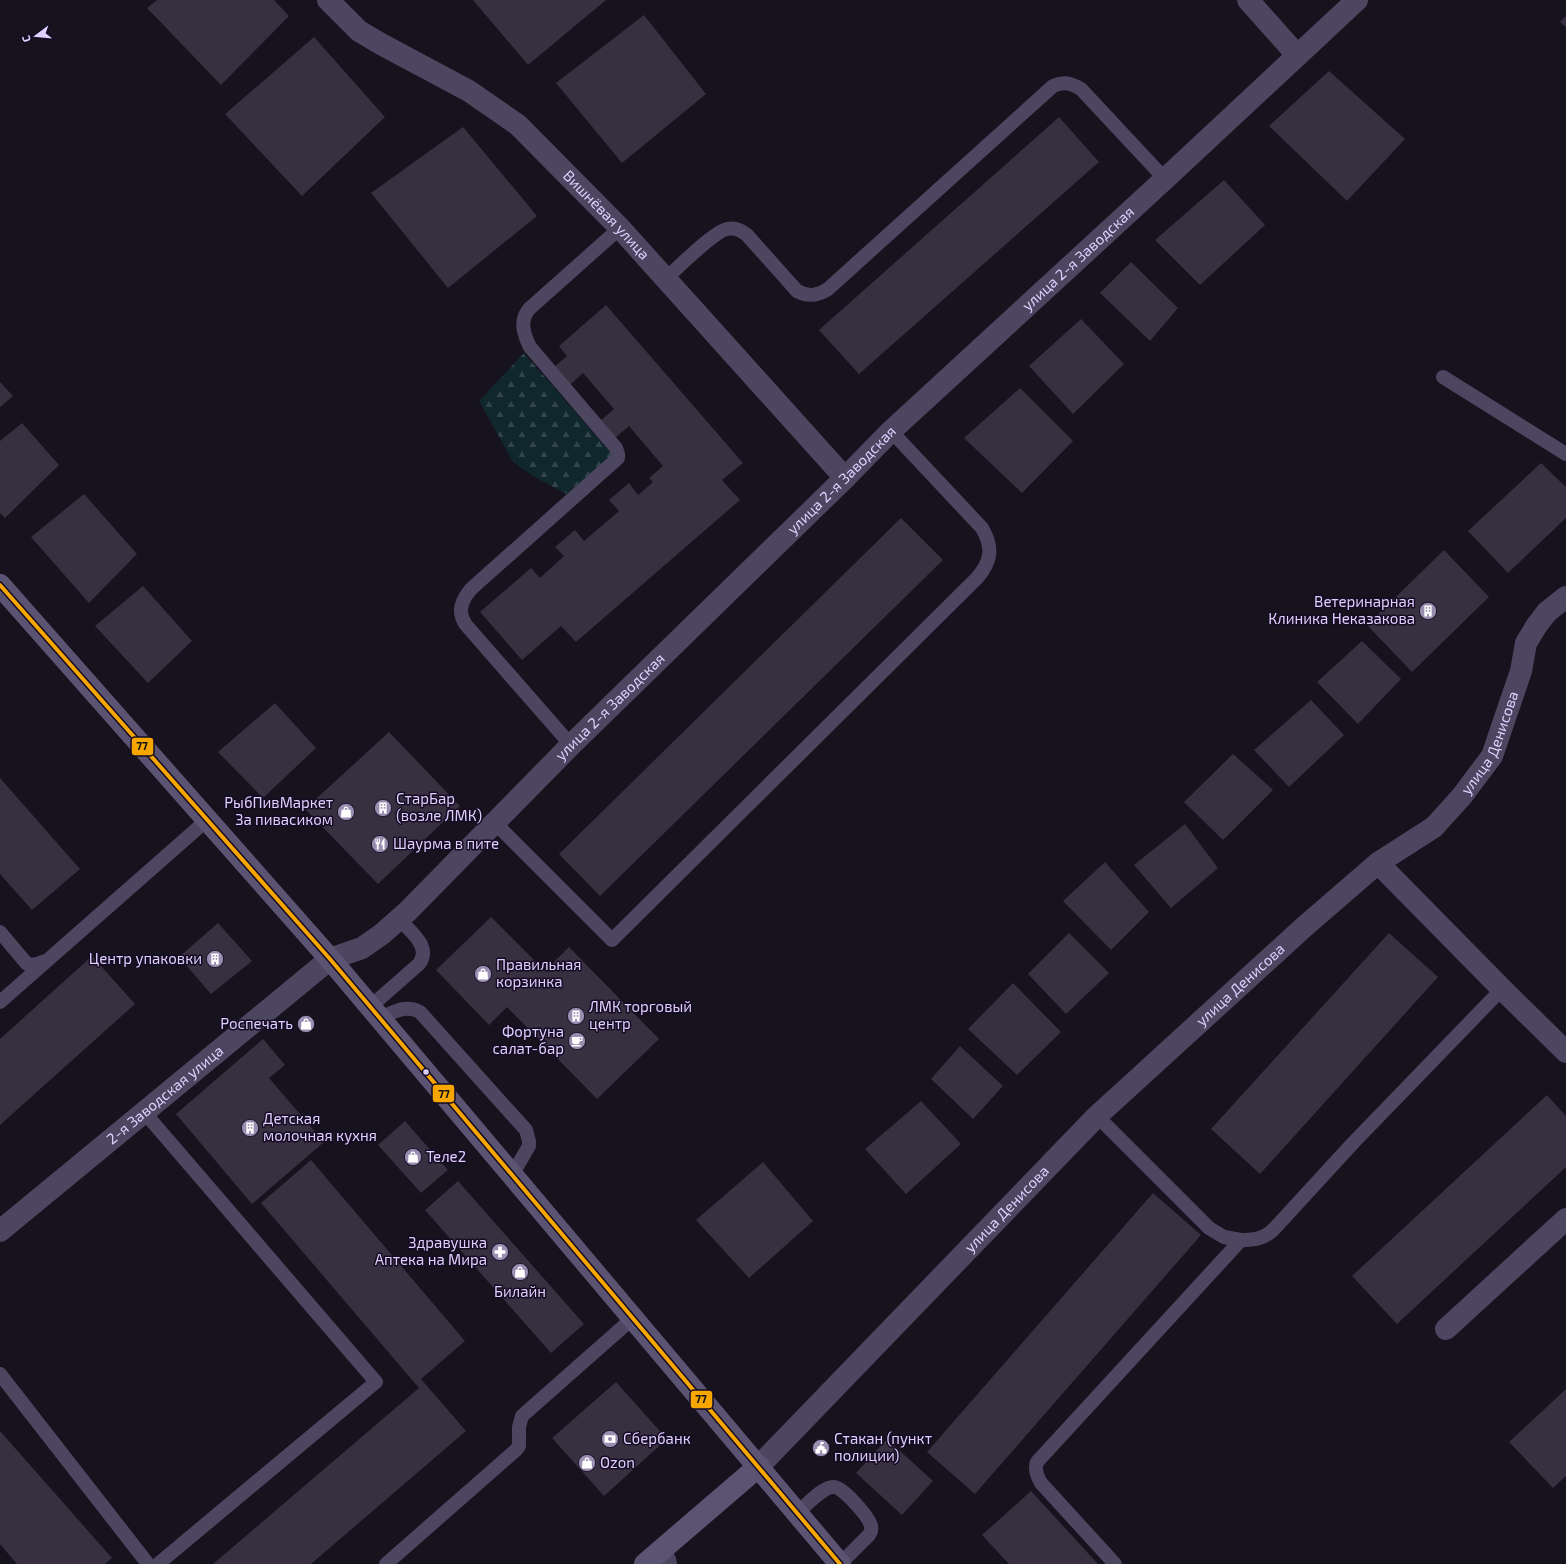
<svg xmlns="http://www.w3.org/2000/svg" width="1566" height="1564" font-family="'Exo 2',sans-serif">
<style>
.forest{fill:url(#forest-firs)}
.building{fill:#363041}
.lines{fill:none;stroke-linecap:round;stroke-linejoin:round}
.lane{stroke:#4c4660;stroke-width:14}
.street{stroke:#4c4660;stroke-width:22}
.secondary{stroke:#5b5372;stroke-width:22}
.bus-1-casing{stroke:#150c24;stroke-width:7}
.bus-1{stroke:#f7a600;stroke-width:4}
.bus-dot{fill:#dfd0ff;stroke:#150c24;stroke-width:1.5}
.labels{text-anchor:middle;stroke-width:3;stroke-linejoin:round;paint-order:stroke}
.street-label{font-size:15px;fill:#dfd0ff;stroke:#150c24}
.poi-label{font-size:15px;fill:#dfd0ff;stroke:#150c24;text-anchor:start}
.line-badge{stroke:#150c24;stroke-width:1.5}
.pale-badge-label{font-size:11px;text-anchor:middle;font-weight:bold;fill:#111}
</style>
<defs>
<pattern id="forest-firs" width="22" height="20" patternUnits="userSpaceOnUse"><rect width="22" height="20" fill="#10272d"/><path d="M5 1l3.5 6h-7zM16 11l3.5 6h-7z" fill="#32454c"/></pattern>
</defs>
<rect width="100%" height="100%" fill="#16121e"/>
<path class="forest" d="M524 353 613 456 566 494 533 476 513 462 479 401Z"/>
<path class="building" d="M157 0H274L289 16 221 85 147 8Z
M473 0H606L528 65Z
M644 15 706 94 622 163 556 83Z
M1566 16V27L1560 22Z
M314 37 385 117 302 196 225 114Z
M1329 71 1405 139 1347 201 1269 126Z
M1059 117 1099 162 859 374 819 330Z
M463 127 537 216 448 288 371 193Z
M1224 180 1265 225 1200 285 1155 240Z
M1131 262 1178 308 1150 341 1100 293Z
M606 305 743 463 722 480 740 500 576 642 561 626 522 660 480 612 531 568 540 578 564 556 555 547 575 530 584 541 619 511 609 500 629 483 638 495 653 482 649 478 663 466 629 426 614 439 599 422 614 409 583 373 570 385 554 367 567 356 559 346Z
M1081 319 1124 364 1073 414 1029 366Z
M0 382 13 396 0 407Z
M1020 388 1073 441 1022 493 964 438Z
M22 423 59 465 5 518 0 513V441Z
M1541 463 1566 487V518L1508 573 1468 531Z
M84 494 137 554 89 603 31 537Z
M901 518 943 560 600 896 559 854Z
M1444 550 1489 597 1412 672 1367 625Z
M143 586 192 641 148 683 95 626Z
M1362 641 1401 679 1358 724 1317 682Z
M1311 700 1344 735 1289 787 1254 750Z
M275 703 316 748 263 798 218 752Z
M389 732 460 806 378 884 305 809Z
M1233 754 1273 790 1223 840 1184 802Z
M0 778 80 869 32 910 0 874Z
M1185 824 1218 868 1171 908 1134 865Z
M1105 862 1149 912 1111 950 1063 901Z
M491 917 545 971 569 947 659 1039 597 1099 507 1007 489 1025 436 970Z
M218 923 252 961 211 994 179 957Z
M1069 933 1109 973 1066 1014 1028 974Z
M1389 933 1438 977 1260 1174 1211 1129Z
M92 956 135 1004 0 1125V1039Z
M1013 983 1061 1032 1017 1075 968 1029Z
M263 1039 285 1065 269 1078 324 1142 252 1204 176 1114Z
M960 1046 1003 1086 973 1119 931 1079Z
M1547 1095 1566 1116V1167L1397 1324 1352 1276Z
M921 1101 961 1144 906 1194 865 1149Z
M405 1121 448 1170 421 1193 378 1145Z
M311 1160 465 1341 421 1379 466 1431 311 1564H213L419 1388 261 1203Z
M763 1162 813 1221 749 1278 696 1220Z
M458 1181 584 1324 551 1353 425 1210Z
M1153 1193 1201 1235 975 1494 927 1452Z
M616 1382 667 1439 604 1496 552 1438Z
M1566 1389V1476L1553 1488 1509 1442Z
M0 1431 112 1558 105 1564H17L0 1544Z
M887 1439 933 1481 902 1515 856 1473Z
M1031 1491 1098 1564H1009L982 1535Z"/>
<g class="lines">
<path class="lane" d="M666 278C678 268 713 232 727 229 735 227 741 230 747 235L797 291C808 297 817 296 828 289L1053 86C1063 81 1071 83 1081 89L1165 179
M1443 377 1566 454
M571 745 466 625C457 612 461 601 471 589L618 458V454L616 448 530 347C524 335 519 321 529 309L620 228
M495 823 612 940 977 578C992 561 993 547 982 528L891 431
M0 932 27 964 34 965 46 961
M0 1002 207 820
M370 1007 419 964C432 947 410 931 399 919
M380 1018C394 1012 406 1004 420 1012L526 1130 529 1141V1146L512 1175
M144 1112 376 1382 158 1564
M1097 1116 1209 1228 1224 1237 1241 1240 1037 1462C1034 1469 1037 1476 1041 1483L1115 1564
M1241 1240C1254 1240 1264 1239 1274 1229L1353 1143 1502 989
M0 1374 148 1564
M797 1513C806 1506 823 1486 834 1487 843 1487 869 1517 871 1526 872 1529 871 1532 869 1535L840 1564
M662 1550 669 1559 670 1564
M386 1564 516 1450 519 1446V1427L522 1416 633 1318"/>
<g class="street">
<path id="s1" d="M328 0 359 31 381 44 469 91 518 125 620 228 845 478"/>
<path d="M1248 0 1297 55"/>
<path d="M1378 863 1502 989 1566 1052"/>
<path id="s2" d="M0 1231 330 959 362 948 382 934 408 911 571 745 845 478 891 431 1165 179 1357 0"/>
<path d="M1446 1329 1566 1219"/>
<path id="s3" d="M759 1466 1097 1116 1304 927 1378 863 1434 827 1462 796 1492 756 1521 671 1526 643 1537 625 1547 612 1566 597"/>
</g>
<path class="secondary" d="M0 585 330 959 840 1564
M645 1564 759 1466"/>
<defs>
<path id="bus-1" d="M0 585 330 959 840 1564"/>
</defs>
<use href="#bus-1" class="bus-1-casing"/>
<use href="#bus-1" class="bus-1"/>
</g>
<defs>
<symbol id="building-disc" viewBox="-11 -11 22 22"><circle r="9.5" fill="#998eb0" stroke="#150c24"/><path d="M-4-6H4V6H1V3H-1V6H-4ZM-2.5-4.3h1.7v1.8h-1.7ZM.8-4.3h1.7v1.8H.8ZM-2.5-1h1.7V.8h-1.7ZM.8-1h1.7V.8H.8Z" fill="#fff"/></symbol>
<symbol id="shop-disc" viewBox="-11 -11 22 22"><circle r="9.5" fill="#998eb0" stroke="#150c24"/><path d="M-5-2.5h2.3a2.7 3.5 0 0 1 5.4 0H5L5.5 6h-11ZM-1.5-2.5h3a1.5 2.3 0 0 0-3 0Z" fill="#fff"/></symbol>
<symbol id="restaurant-disc" viewBox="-11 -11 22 22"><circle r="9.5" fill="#998eb0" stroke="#150c24"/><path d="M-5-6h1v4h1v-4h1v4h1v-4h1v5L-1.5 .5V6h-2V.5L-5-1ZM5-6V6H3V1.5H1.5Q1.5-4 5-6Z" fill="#fff"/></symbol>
<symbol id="cafe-disc" viewBox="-11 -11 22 22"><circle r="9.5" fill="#998eb0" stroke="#150c24"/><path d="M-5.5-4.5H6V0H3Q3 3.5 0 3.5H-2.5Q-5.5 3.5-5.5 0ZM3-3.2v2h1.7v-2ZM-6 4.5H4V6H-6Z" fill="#fff"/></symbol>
<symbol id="pharmacy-disc" viewBox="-11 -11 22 22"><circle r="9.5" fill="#998eb0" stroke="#150c24"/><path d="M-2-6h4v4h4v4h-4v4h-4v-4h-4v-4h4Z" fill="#fff"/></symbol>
<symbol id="bank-disc" viewBox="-11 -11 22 22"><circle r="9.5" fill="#998eb0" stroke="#150c24"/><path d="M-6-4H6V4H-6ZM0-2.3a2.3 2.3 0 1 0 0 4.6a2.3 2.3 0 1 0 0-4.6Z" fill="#fff"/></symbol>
<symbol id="civic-disc" viewBox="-11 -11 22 22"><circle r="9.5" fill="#998eb0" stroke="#150c24"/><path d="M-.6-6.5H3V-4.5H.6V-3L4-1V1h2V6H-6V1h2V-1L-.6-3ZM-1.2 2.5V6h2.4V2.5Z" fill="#fff"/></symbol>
</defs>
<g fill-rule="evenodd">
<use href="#building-disc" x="1418" y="601" width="20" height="20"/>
<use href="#building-disc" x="373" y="798" width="20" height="20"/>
<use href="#shop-disc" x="336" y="802" width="20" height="20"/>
<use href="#restaurant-disc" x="370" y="834" width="20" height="20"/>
<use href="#building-disc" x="205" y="949" width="20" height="20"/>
<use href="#shop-disc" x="473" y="964" width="20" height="20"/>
<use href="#building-disc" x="566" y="1006" width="20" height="20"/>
<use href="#shop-disc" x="296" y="1014" width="20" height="20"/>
<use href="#cafe-disc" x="567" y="1031" width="20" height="20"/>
<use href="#building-disc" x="240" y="1118" width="20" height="20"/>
<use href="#shop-disc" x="403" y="1147" width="20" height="20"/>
<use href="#pharmacy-disc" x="490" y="1242" width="20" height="20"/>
<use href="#shop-disc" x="510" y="1262" width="20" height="20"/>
<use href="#bank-disc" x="600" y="1429" width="20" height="20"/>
<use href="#civic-disc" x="811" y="1438" width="20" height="20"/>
<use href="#shop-disc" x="577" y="1453" width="20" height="20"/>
</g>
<circle class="bus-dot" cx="426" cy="1072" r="3.5"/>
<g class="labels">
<g class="street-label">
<text dy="5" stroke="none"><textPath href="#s1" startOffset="355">Вишнёвая улица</textPath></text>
<text dy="5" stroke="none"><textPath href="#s2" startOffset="1456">улица 2-я Заводская</textPath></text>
<text dy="5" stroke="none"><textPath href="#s2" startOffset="1132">улица 2-я Заводская</textPath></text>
<text dy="5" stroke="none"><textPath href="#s2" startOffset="808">улица 2-я Заводская</textPath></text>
<text dy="5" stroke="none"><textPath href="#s3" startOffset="1034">улица Денисова</textPath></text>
<text dy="5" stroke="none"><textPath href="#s3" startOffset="681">улица Денисова</textPath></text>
<text dy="5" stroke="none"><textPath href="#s2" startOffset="214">2-я Заводская улица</textPath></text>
<text dy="5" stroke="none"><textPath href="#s3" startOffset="357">улица Денисова</textPath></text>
</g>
<g class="poi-label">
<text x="1415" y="607" text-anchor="end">Ветеринарная<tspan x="1415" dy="17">Клиника Неказакова</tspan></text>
<text x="396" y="804">СтарБар<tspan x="396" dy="17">(возле ЛМК)</tspan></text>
<text x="333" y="808" text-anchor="end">РыбПивМаркет<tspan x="333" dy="17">За пивасиком</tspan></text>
<text x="393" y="849">Шаурма в пите</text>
<text x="202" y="964" text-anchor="end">Центр упаковки</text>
<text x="496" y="970">Правильная<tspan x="496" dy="17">корзинка</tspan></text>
<text x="589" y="1012">ЛМК торговый<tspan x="589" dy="17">центр</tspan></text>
<text x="293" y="1029" text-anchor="end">Роспечать</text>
<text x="564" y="1037" text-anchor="end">Фортуна<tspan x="564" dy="17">салат-бар</tspan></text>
<text x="263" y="1124">Детская<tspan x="263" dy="17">молочная кухня</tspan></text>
<text x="426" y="1162">Теле2</text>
<text x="487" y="1248" text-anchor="end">Здравушка<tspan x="487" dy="17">Аптека на Мира</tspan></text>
<text x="520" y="1297" text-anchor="middle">Билайн</text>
<text x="623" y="1444">Сбербанк</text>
<text x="834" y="1444">Стакан (пункт<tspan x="834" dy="17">полиции)</tspan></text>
<text x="600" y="1468">Ozon</text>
</g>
</g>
<g class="line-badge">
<rect x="131" y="737" width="23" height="19" rx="4" fill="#f7a600"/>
<rect x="432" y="1084" width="23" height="19" rx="4" fill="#f7a600"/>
<rect x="690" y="1390" width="23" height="19" rx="4" fill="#f7a600"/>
</g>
<g class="pale-badge-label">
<text x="142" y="750">77</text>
<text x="444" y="1098">77</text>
<text x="701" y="1403">77</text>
</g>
<g transform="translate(36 36) rotate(254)" stroke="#150c24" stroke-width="3" paint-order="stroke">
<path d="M0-3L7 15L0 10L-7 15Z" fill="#dfd0ff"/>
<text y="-6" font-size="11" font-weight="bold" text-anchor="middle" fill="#dfd0ff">С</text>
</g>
</svg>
